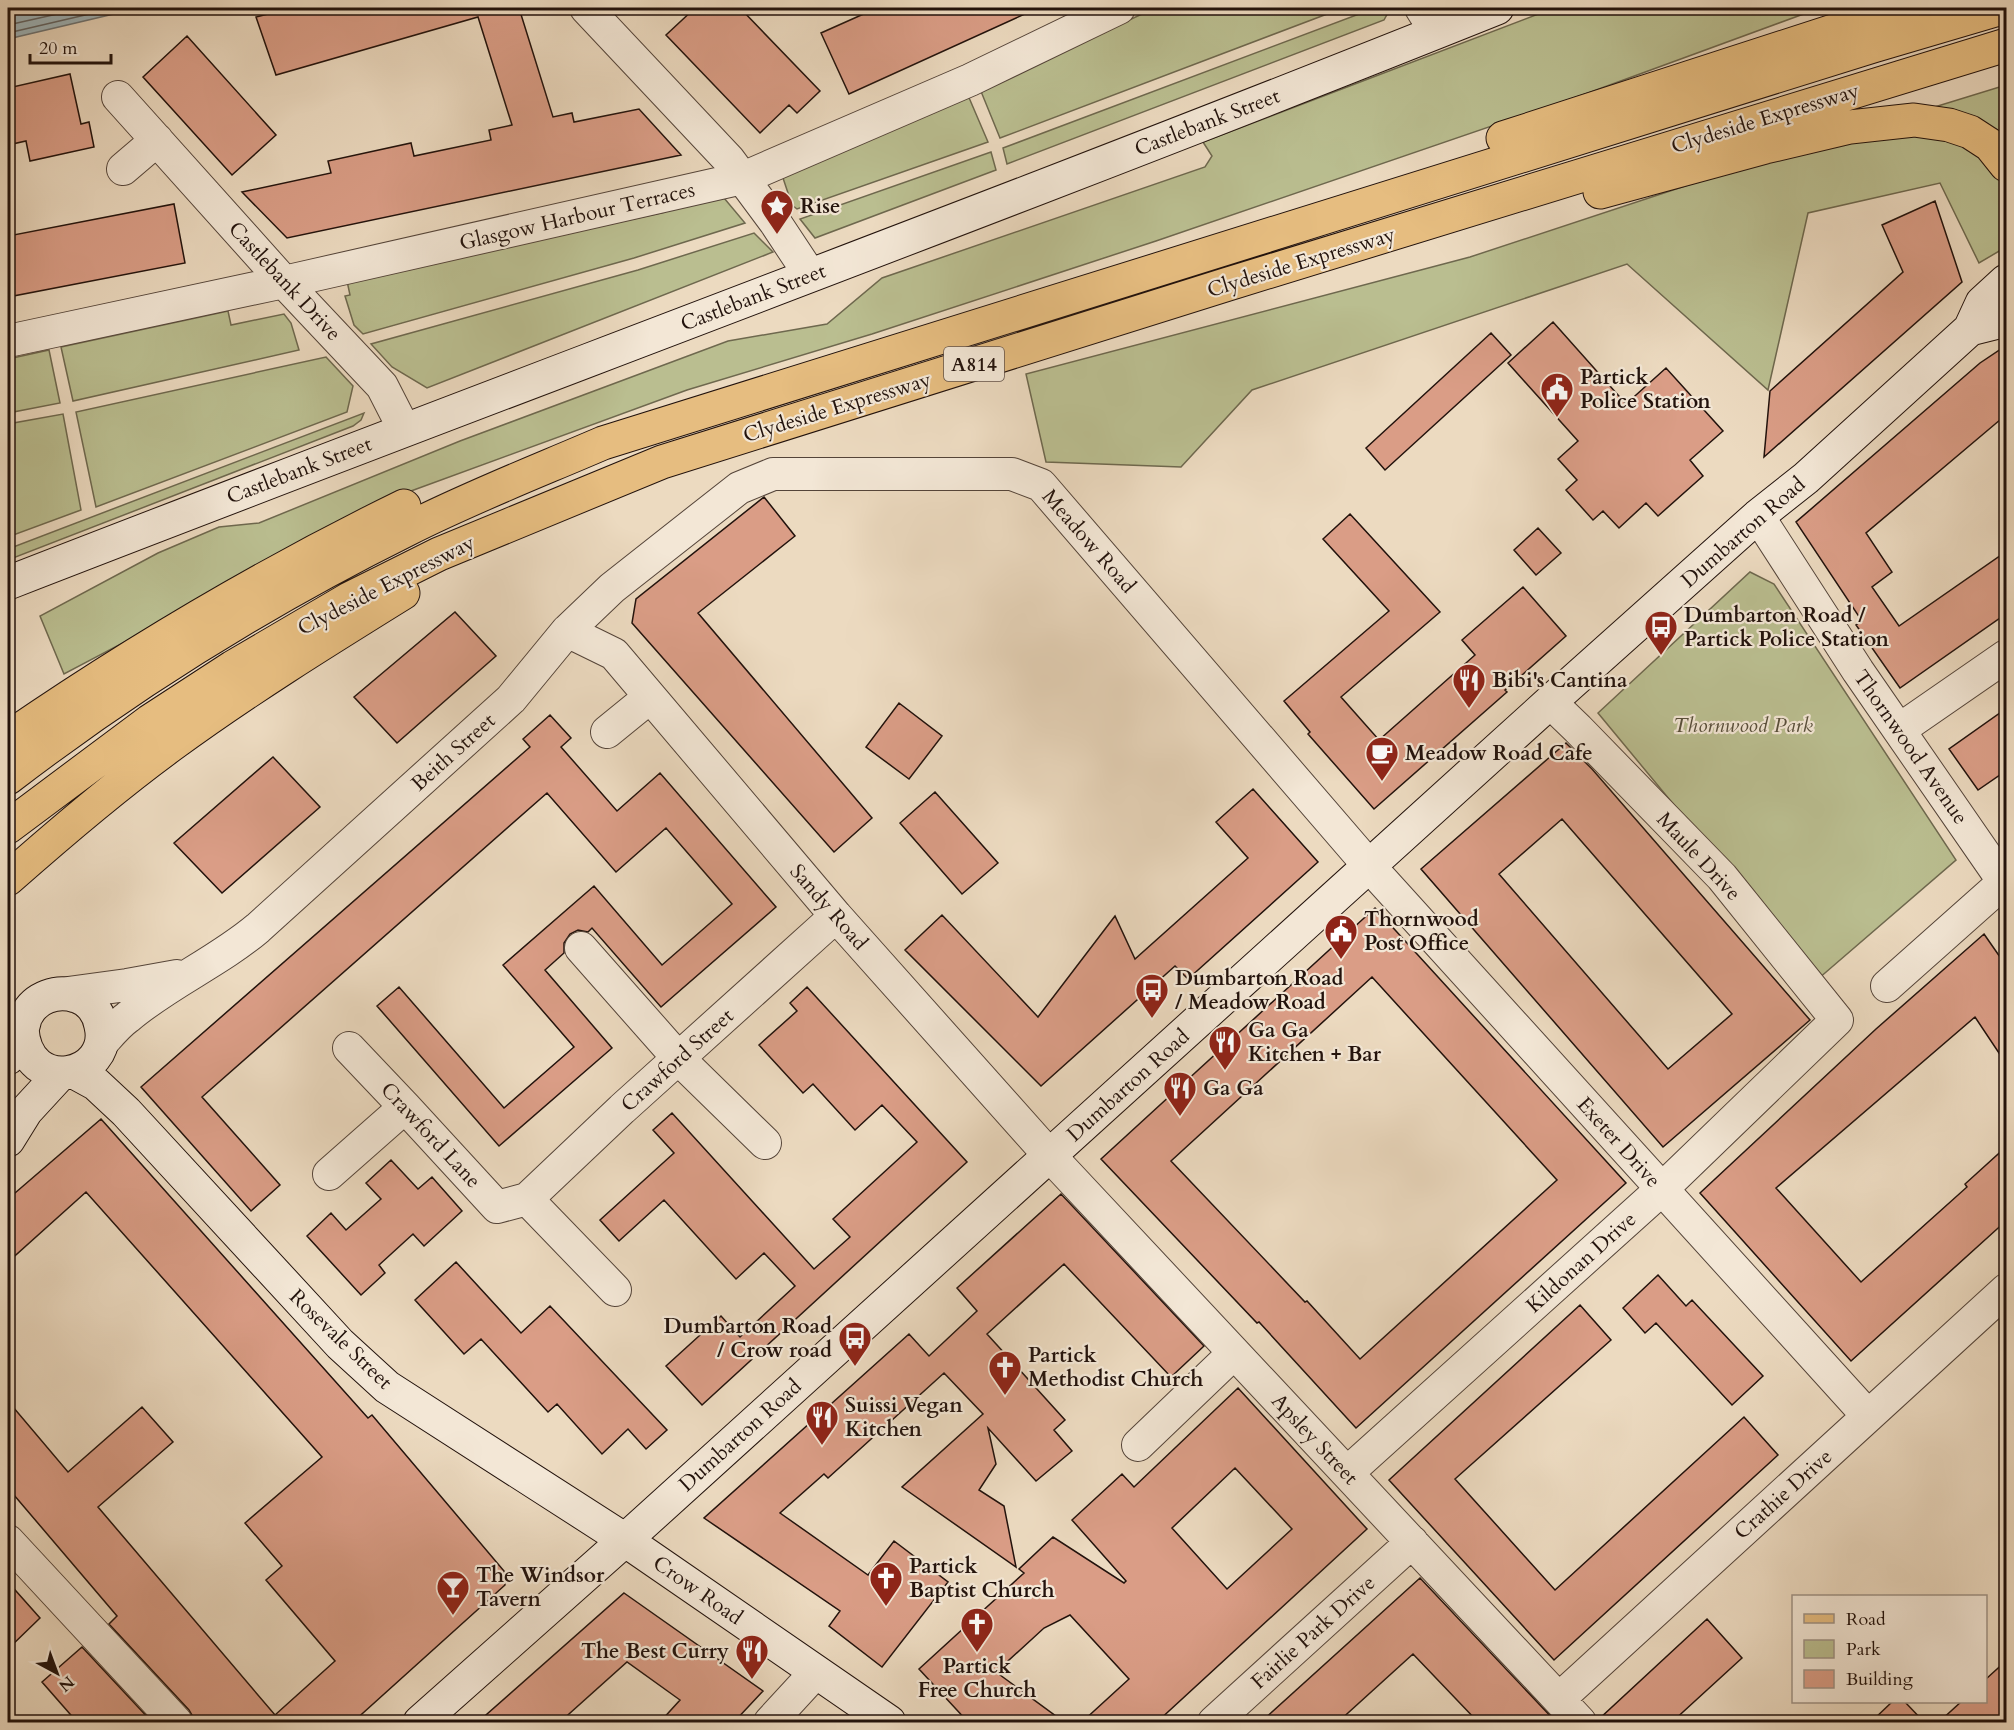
<svg xmlns="http://www.w3.org/2000/svg" width="2014" height="1730" font-family="Cardo,serif">
<style>
.green{fill:#babe90;stroke:#6e684e;stroke-width:1.5}
.water{fill:#9fb7be;stroke:#6d7577;stroke-width:1.5}
.lines{fill:none;stroke-linecap:round;stroke-linejoin:round}
.shore{stroke:#606465;stroke-width:1.5}
.building{fill:#da9d86;stroke:#22120c;stroke-width:1.5;fill-rule:evenodd}
.street-casing{stroke:#544439;stroke-width:34}
.secondary-casing{stroke:#22120c;stroke-width:35}
.primary-casing{stroke:#22120c;stroke-width:35}
.street{stroke:#f3e7d6;stroke-width:32}
.secondary{stroke:#f3e7d6;stroke-width:33}
.primary{stroke:#e6bd80;stroke-width:33}
.labels{text-anchor:middle;stroke-width:4.5;stroke-linejoin:round;paint-order:stroke}
.shield{fill:#f3e7d6;stroke:#615249;stroke-width:1.5}
.shield-label{font-size:20px;font-weight:bold;fill:#22120c}
.street-label{font-size:21px;fill:#22120c;stroke:#f3e7d6}
.poi-label{font-size:21px;font-weight:bold;fill:#22120c;stroke:#f3e7d6;text-anchor:start}
.park-label{font-size:21px;font-style:italic;fill:#574e3a;stroke:#f3e7d6}
</style>
<rect width="100%" height="100%" fill="#ecdac0"/>
<filter id="stains"><feTurbulence type="fractalNoise" baseFrequency=".00333" numOctaves="4"/><feColorMatrix values="0 0 0 0 .2 0 0 0 0 .09 0 0 0 0 .02 0 0 0 .5 -.17"/></filter>
<radialGradient id="worn" r=".72"><stop offset=".6" stop-color="#630" stop-opacity="0"/><stop offset="1" stop-color="#630" stop-opacity=".3"/></radialGradient>
<path class="green" d="M1155 8H1343L1000 138 980 89Z
M1375 8H1390V9L1384 20 1007 164 1003 148Z
M1554 8H1820L1588 93 1156 241 872 334 687 390 411 491 64 674 40 616 158 553 219 527 259 523 460 441 728 341 827 324 882 278 1205 167 1212 156 1203 142Z
M2006 85V247L1979 263 1940 183 1808 213 1768 390 1627 264 1252 390 1181 467 1046 462 1026 374 1470 257 1785 153Z
M967 93 988 142 797 209 792 205 780 169Z
M991 152 996 170 815 238 800 219Z
M719 192 745 223 634 258 363 334 354 325 345 296 350 295 347 281 665 212 671 203Z
M754 233 773 252 427 388 392 367 371 344 638 270Z
M228 311 231 325 284 314 291 323 299 350 73 401 61 347Z
M49 350 60 403 8 413V359Z
M326 357 353 386 347 412 96 507 76 412Z
M364 413 361 420 353 426 8 560V549Z
M63 414 81 510 8 537V424Z
M1750 572 1774 584 1956 860 1818 979 1598 713Z"/>
<path class="water" d="M8 8H139L8 39Z"/>
<g class="lines">
<path class="shore" d="M8 25 84 8
M8 33 115 8"/>
</g>
<path class="building" d="M292 8H519L553 117 572 113 574 122 639 109 681 155 287 238 242 192 331 173 328 161 411 143 414 156 491 140 489 130 512 125 478 17 276 75 256 17Z
M695 8H740L820 91 797 113 789 105 760 133 666 35Z
M877 8H1038L849 94 821 33Z
M187 36 276 135 232 175 143 77Z
M70 74 81 124 89 122 94 147 30 161 26 141 8 145V88Z
M1935 201 1962 282 1764 457 1770 391 1903 272 1882 225Z
M174 204 185 263 8 297V236Z
M1553 322 1626 404 1666 368 1723 431 1690 460 1703 476 1658 516 1646 503 1619 528 1603 511 1593 520 1566 490 1577 480 1558 459 1578 441 1508 363Z
M1491 333 1511 355 1385 470 1366 448Z
M2007 345V414L1866 533 1892 572 1872 587 1899 626 2007 551V613L1900 688 1856 625 1862 621 1796 522 1980 363Z
M764 497 795 536 698 613 872 818 834 852 632 623 636 599Z
M1350 514 1440 612 1341 697 1379 740 1475 655 1462 640 1523 587 1566 636 1505 690 1507 692 1374 809 1308 734 1310 732 1284 701 1389 611 1323 539Z
M1538 528 1561 553 1536 575 1514 550Z
M455 612 496 656 397 743 354 697Z
M899 703 942 736 909 779 866 747Z
M2007 708V770L1978 790 1949 749Z
M550 715 571 738 561 747 617 811 660 773 776 907 661 1007 592 928 588 932 578 930 570 934 564 943V953L545 970 612 1048 499 1146 377 1006 399 987 504 1108 574 1047 503 965 594 886 662 965 732 904 666 828 616 872 547 793 202 1097 280 1185 251 1211 141 1087 530 747 523 739Z
M1566 743 1592 769 1810 1020 1663 1147 1421 869ZM1562 819 1732 1014 1668 1069 1499 874Z
M273 757 320 807 222 893 174 843Z
M1253 789 1318 862 1188 979 1175 966 1041 1086 905 950 942 915 1038 1017 1115 916 1135 959 1248 858 1216 822Z
M935 792 998 863 962 894 900 823Z
M1375 908 1626 1183 1356 1428 1259 1322 1257 1323 1101 1159ZM1372 977 1557 1180 1360 1359 1307 1301 1305 1302 1171 1161Z
M1984 934 2007 967V1065L1975 1017 1776 1188 1861 1282 1967 1187 1965 1184 2007 1146V1220L1851 1361 1700 1193 1876 1029Z
M807 987 967 1162 702 1405 666 1366 721 1316 740 1337 795 1286 764 1253 736 1279 664 1200 619 1241 600 1220 674 1153 653 1130 672 1113 814 1269 850 1237 833 1219 917 1142 882 1105 855 1130 813 1084 803 1093 759 1045 797 1011 790 1003Z
M101 1119 368 1418 372 1415 504 1571 505 1585 353 1722H193V1717L189 1710 109 1624 117 1616 8 1488V1401L68 1472 142 1407 173 1442 98 1507 275 1715 335 1661 266 1580 282 1566 245 1523 322 1457 86 1192 8 1262V1199Z
M391 1160 418 1189 432 1177 462 1211 424 1246 413 1234 379 1265 385 1273 361 1295 307 1236 331 1213 346 1230 381 1199 366 1183Z
M1061 1194 1204 1346 1171 1377 1064 1264 987 1334 1065 1420 1054 1430 1072 1451 1036 1481 988 1428 996 1464 979 1490 1004 1506 1016 1567 902 1487 983 1414 944 1373 828 1478 824 1474 780 1513 868 1575 894 1541 948 1582 882 1667 829 1626 840 1611 704 1518 909 1334 929 1356 977 1311 957 1288Z
M456 1262 521 1333 550 1306 667 1430 646 1449 628 1429 602 1454 557 1404 548 1412 481 1339 464 1354 415 1300Z
M1658 1275 1686 1306 1692 1300 1763 1376 1732 1405 1656 1323 1645 1333 1623 1308Z
M1580 1305 1611 1340 1455 1479 1555 1590 1744 1417 1778 1455 1554 1660 1389 1480Z
M1238 1388 1367 1529 1157 1722H1082L1129 1679 1070 1615 1044 1628 996 1672 1064 1722H968L919 1669 1024 1573 1019 1569 1053 1537 1124 1583 1126 1581 1072 1520 1122 1474 1134 1487ZM1235 1468 1292 1529 1227 1589 1172 1528Z
M1420 1578 1556 1722H1478L1413 1654 1338 1722H1261Z
M8 1582 40 1618 8 1649Z
M624 1593 763 1691 734 1722H660L680 1700 627 1662 560 1722H478Z
M1707 1619 1742 1658 1672 1722H1597L1598 1720Z
M82 1647 152 1722H77L42 1682Z
M2007 1660V1715L1999 1722H1939L1962 1701H1986V1679Z
M1893 1701H1904L1924 1722H1871Z"/>
<g class="lines">
<defs>
<path id="street" d="M586 8 729 160 775 222 810 275
M1421 8 1436 32
M118 97 284 282 382 386 404 429
M123 169 157 140
M8 341 284 282 743 178 970 80 1119 8
M1758 516 1858 671 2006 885
M567 631 614 654 836 916 1050 1156 1580 1722
M1899 730 2006 656
M607 732 650 697
M581 948 679 1059 765 1143
M1887 986 2004 882
M68 993 127 985 177 976
M102 1043C110 1034 118 1024 128 1017 168 983 218 962 258 928L511 699 567 631 612 588 739 488 773 474H1012L1041 485 1370 867 1868 1416
M349 1048 405 1107 497 1207 527 1199 622 1109 836 916
M329 1174 405 1107
M527 1199 615 1290
M1138 1445 1234 1353
M1347 1473 1662 1189 1837 1020 1722 877 1578 729 1550 702
M8 1541 176 1722
M1559 1699 2006 1290
M770 1722 816 1672
M1214 1722 1412 1542"/>
<path id="secondary" d="M1970 329 2006 320
M8 583C504 390 1003 206 1497 8
M8 1058C12 1048 19 1039 22 1029 24 1025 24 1020 26 1016 35 997 57 990 76 996 90 1000 99 1013 101 1026 113 1077 27 1098 22 1029
M74 1072 96 1084 126 1112 340 1344 387 1387 625 1540 889 1722
M8 1140 26 1111 61 1073
M420 1722 625 1540 1550 702 1758 516 1806 478 1970 329 1982 303 2006 281"/>
<path id="primary" d="M1503 138 1904 8
M1600 192 1765 147 1850 127 1914 120 1949 125 1970 132 1990 145 2006 165
M8 738C133 652 267 573 404 506
M8 778C132 683 267 599 408 529 471 497 538 471 603 443L1873 46 2002 8
M8 827 150 721 233 667 349 599 439 554 662 462 1225 285 2006 45
M8 879C60 833 114 787 170 746 245 691 324 642 403 593"/>
</defs>
<use href="#street" class="street-casing"/>
<use href="#secondary" class="secondary-casing"/>
<use href="#primary" class="primary-casing"/>
<use href="#street" class="street"/>
<use href="#secondary" class="secondary"/>
<use href="#primary" class="primary"/>
</g>
<defs>
<symbol id="sight-pin" viewBox="-11 -11 22 30"><path d="M0 17L-7.5 6A9.5 9.5 0 1 1 7.5 6Z" fill="#8f2418" stroke="#f3e7d6"/><path d="M0-6L1.8-2.2L6-1.7L2.9 1.2L3.7 5.4L0 3.3L-3.7 5.4L-2.9 1.2L-6-1.7L-1.8-2.2Z" fill="#fff"/></symbol>
<symbol id="civic-pin" viewBox="-11 -11 22 30"><path d="M0 17L-7.5 6A9.5 9.5 0 1 1 7.5 6Z" fill="#8f2418" stroke="#f3e7d6"/><path d="M-.6-6.5H3V-4.5H.6V-3L4-1V1h2V6H-6V1h2V-1L-.6-3ZM-1.2 2.5V6h2.4V2.5Z" fill="#fff"/></symbol>
<symbol id="bus-pin" viewBox="-11 -11 22 30"><path d="M0 17L-7.5 6A9.5 9.5 0 1 1 7.5 6Z" fill="#8f2418" stroke="#f3e7d6"/><path d="M-5-6H5V4H4V6H2V4H-2V6H-4V4H-5ZM-3.5-4V0h7V-4ZM-3.5 1.2v1.5H-2V1.2ZM2 1.2v1.5H3.5V1.2Z" fill="#fff"/></symbol>
<symbol id="restaurant-pin" viewBox="-11 -11 22 30"><path d="M0 17L-7.5 6A9.5 9.5 0 1 1 7.5 6Z" fill="#8f2418" stroke="#f3e7d6"/><path d="M-5-6h1v4h1v-4h1v4h1v-4h1v5L-1.5 .5V6h-2V.5L-5-1ZM5-6V6H3V1.5H1.5Q1.5-4 5-6Z" fill="#fff"/></symbol>
<symbol id="cafe-pin" viewBox="-11 -11 22 30"><path d="M0 17L-7.5 6A9.5 9.5 0 1 1 7.5 6Z" fill="#8f2418" stroke="#f3e7d6"/><path d="M-5.5-4.5H6V0H3Q3 3.5 0 3.5H-2.5Q-5.5 3.5-5.5 0ZM3-3.2v2h1.7v-2ZM-6 4.5H4V6H-6Z" fill="#fff"/></symbol>
<symbol id="church-pin" viewBox="-11 -11 22 30"><path d="M0 17L-7.5 6A9.5 9.5 0 1 1 7.5 6Z" fill="#8f2418" stroke="#f3e7d6"/><path d="M-1.2-6h2.4v3.5h3.3v2.4h-3.3V6h-2.4V-.1h-3.3v-2.4h3.3Z" fill="#fff"/></symbol>
<symbol id="bar-pin" viewBox="-11 -11 22 30"><path d="M0 17L-7.5 6A9.5 9.5 0 1 1 7.5 6Z" fill="#8f2418" stroke="#f3e7d6"/><path d="M-6-5H6L.8 .8V4.5H3.5V6h-7V4.5H-.8V.8Z" fill="#fff"/></symbol>
</defs>
<g fill-rule="evenodd">
<use href="#sight-pin" x="758" y="187" width="38" height="52"/>
<use href="#civic-pin" x="1538" y="370" width="38" height="52"/>
<use href="#bus-pin" x="1642" y="608" width="38" height="52"/>
<use href="#restaurant-pin" x="1450" y="661" width="38" height="52"/>
<use href="#cafe-pin" x="1363" y="734" width="38" height="52"/>
<use href="#civic-pin" x="1322" y="912" width="38" height="52"/>
<use href="#bus-pin" x="1133" y="971" width="38" height="52"/>
<use href="#restaurant-pin" x="1206" y="1023" width="38" height="52"/>
<use href="#restaurant-pin" x="1161" y="1069" width="38" height="52"/>
<use href="#bus-pin" x="836" y="1319" width="38" height="52"/>
<use href="#church-pin" x="986" y="1348" width="38" height="52"/>
<use href="#restaurant-pin" x="803" y="1398" width="38" height="52"/>
<use href="#church-pin" x="867" y="1559" width="38" height="52"/>
<use href="#bar-pin" x="434" y="1568" width="38" height="52"/>
<use href="#church-pin" x="958" y="1605" width="38" height="52"/>
<use href="#restaurant-pin" x="733" y="1632" width="38" height="52"/>
</g>
<g class="labels">
<rect class="shield" x="944" y="347" width="60" height="34" rx="4.5"/>
<g class="shield-label">
<text x="974" y="371">A814</text>
</g>
<g class="street-label">
<text transform="translate(1765 118) rotate(-17)" y="7">Clydeside Expressway</text>
<text transform="translate(1207 122) rotate(-21)" y="7">Castlebank Street</text>
<text transform="translate(577 216) rotate(-13)" y="7">Glasgow Harbour Terraces</text>
<text transform="translate(1301 262) rotate(-17)" y="7">Clydeside Expressway</text>
<text transform="translate(285 281) rotate(47)" y="7">Castlebank Drive</text>
<text transform="translate(753 297) rotate(-21)" y="7">Castlebank Street</text>
<text transform="translate(837 407) rotate(-17)" y="7">Clydeside Expressway</text>
<text transform="translate(299 470) rotate(-21)" y="7">Castlebank Street</text>
<text transform="translate(1743 532) rotate(-41)" y="7">Dumbarton Road</text>
<text transform="translate(1089 541) rotate(49)" y="7">Meadow Road</text>
<text transform="translate(386 585) rotate(-27)" y="7">Clydeside Expressway</text>
<text transform="translate(1911 747) rotate(55)" y="7">Thornwood Avenue</text>
<text transform="translate(453 752) rotate(-42)" y="7">Beith Street</text>
<text transform="translate(1699 856) rotate(47)" y="7">Maule Drive</text>
<text transform="translate(829 907) rotate(49)" y="7">Sandy Road</text>
<text transform="translate(677 1060) rotate(-42)" y="7">Crawford Street</text>
<text transform="translate(1128 1085) rotate(-42)" y="7">Dumbarton Road</text>
<text transform="translate(431 1135) rotate(47)" y="7">Crawford Lane</text>
<text transform="translate(1619 1142) rotate(48)" y="7">Exeter Drive</text>
<text transform="translate(1581 1262) rotate(-42)" y="7">Kildonan Drive</text>
<text transform="translate(341 1339) rotate(44)" y="7">Rosevale Street</text>
<text transform="translate(740 1435) rotate(-42)" y="7">Dumbarton Road</text>
<text transform="translate(1315 1439) rotate(47)" y="7">Apsley Street</text>
<text transform="translate(1783 1494) rotate(-42)" y="7">Crathie Drive</text>
<text transform="translate(698 1590) rotate(35)" y="7">Crow Road</text>
<text transform="translate(1313 1632) rotate(-42)" y="7">Fairlie Park Drive</text>
</g>
<g class="poi-label">
<text x="800" y="213">Rise</text>
<text x="1580" y="384">Partick<tspan x="1580" dy="24">Police Station</tspan></text>
<text x="1684" y="622">Dumbarton Road /<tspan x="1684" dy="24">Partick Police Station</tspan></text>
<text x="1492" y="687">Bibi's Cantina</text>
<text x="1405" y="760">Meadow Road Cafe</text>
<text x="1364" y="926">Thornwood<tspan x="1364" dy="24">Post Office</tspan></text>
<text x="1175" y="985">Dumbarton Road<tspan x="1175" dy="24">/ Meadow Road</tspan></text>
<text x="1248" y="1037">Ga Ga<tspan x="1248" dy="24">Kitchen + Bar</tspan></text>
<text x="1203" y="1095">Ga Ga</text>
<text x="832" y="1333" text-anchor="end">Dumbarton Road<tspan x="832" dy="24">/ Crow road</tspan></text>
<text x="1028" y="1362">Partick<tspan x="1028" dy="24">Methodist Church</tspan></text>
<text x="845" y="1412">Suissi Vegan<tspan x="845" dy="24">Kitchen</tspan></text>
<text x="909" y="1573">Partick<tspan x="909" dy="24">Baptist Church</tspan></text>
<text x="476" y="1582">The Windsor<tspan x="476" dy="24">Tavern</tspan></text>
<text x="729" y="1658" text-anchor="end">The Best Curry</text>
<text x="977" y="1673" text-anchor="middle">Partick<tspan x="977" dy="24">Free Church</tspan></text>
</g>
<g class="park-label">
<text x="1743" y="732">Thornwood Park</text>
</g>
</g>
<rect width="2014" height="1730" fill="none" stroke="#ecdac0" stroke-width="30"/>
<rect x="9" y="9" width="1996" height="1712" fill="none" stroke="#22120c" stroke-width="3"/>
<rect x="15" y="15" width="1984" height="1700" fill="none" stroke="#22120c" stroke-width="1.5"/>
<rect x="1792" y="1595" width="195" height="108" fill="#f3e7d6" stroke="#9f9285" stroke-width="1.5"/>
<rect x="1804" y="1614" width="30" height="9" fill="#e6bd80" stroke="#9f9285" stroke-width="1.5"/>
<text x="1846" y="1625" font-size="18" fill="#22120c">Road</text>
<rect x="1804" y="1640" width="30" height="18" fill="#babe90" stroke="#9f9285" stroke-width="1.5"/>
<text x="1846" y="1655" font-size="18" fill="#22120c">Park</text>
<rect x="1804" y="1670" width="30" height="18" fill="#da9d86" stroke="#9f9285" stroke-width="1.5"/>
<text x="1846" y="1685" font-size="18" fill="#22120c">Building</text>
<g transform="translate(57 1673) rotate(139)" stroke="#f3e7d6" stroke-width="4.5" paint-order="stroke">
<path d="M0-4.5L10 22L0 15L-10 22Z" fill="#22120c"/>
<text y="-9" font-size="16" font-weight="bold" text-anchor="middle" fill="#22120c">N</text>
</g>
<path d="M30 54v9h81v-9" fill="none" stroke="#22120c" stroke-width="3"/>
<text x="39" y="54" font-size="18" fill="#22120c" stroke="#f3e7d6" stroke-width="4.5" paint-order="stroke">20 m</text>
<rect width="100%" height="100%" filter="url(#stains)"/>
<rect width="100%" height="100%" fill="url(#worn)"/>
</svg>
